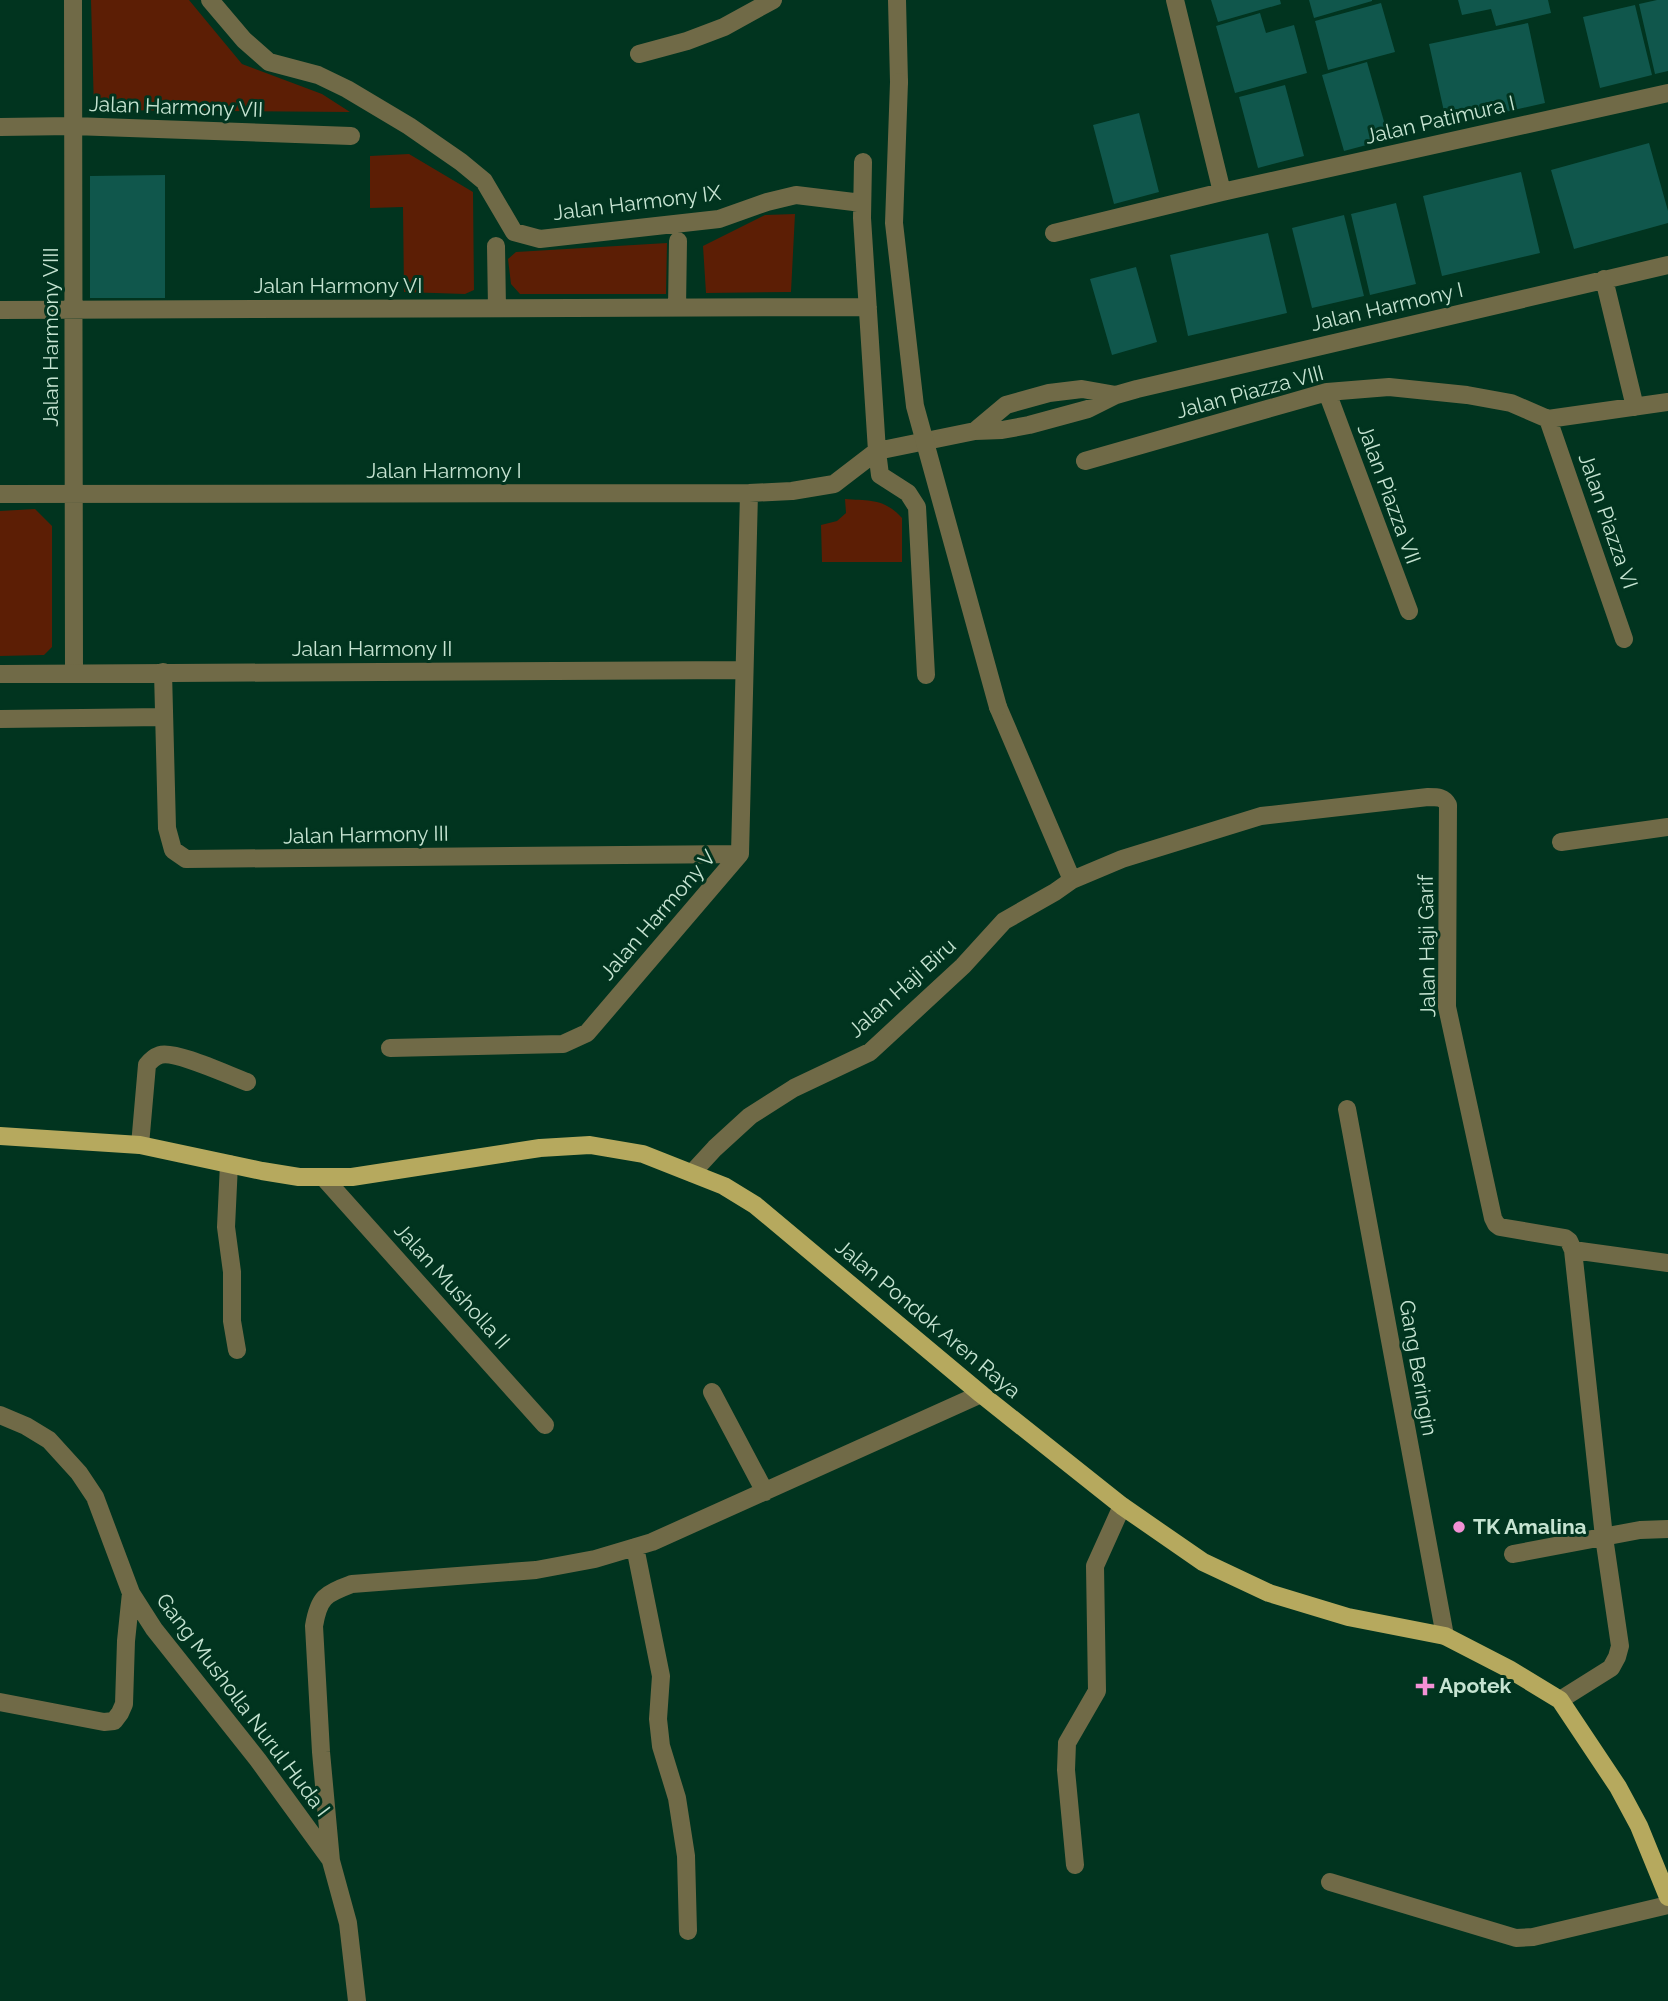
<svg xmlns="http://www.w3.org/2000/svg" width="1668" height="2001" font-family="Raleway,sans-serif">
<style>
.green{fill:#5c1e05}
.building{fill:#10574c}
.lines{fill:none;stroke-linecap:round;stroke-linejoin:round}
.minor{stroke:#706a47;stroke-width:18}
.major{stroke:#b6a95e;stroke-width:18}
.minor-bridge{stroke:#706a47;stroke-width:18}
.poi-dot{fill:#f391d5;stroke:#01341f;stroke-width:2.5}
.labels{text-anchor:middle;stroke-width:6;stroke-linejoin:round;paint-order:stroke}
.street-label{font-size:21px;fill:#c6e4d2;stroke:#01341f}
.poi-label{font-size:21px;font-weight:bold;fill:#c6e4d2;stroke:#01341f;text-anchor:start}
</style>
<rect width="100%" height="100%" fill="#01341f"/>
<path class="green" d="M91 0H189L242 64 322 94 350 112 94 110Z
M409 154 473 192 474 290 465 294 404 292 403 207 370 208V156Z
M795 214 791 292 706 293 703 246 765 215Z
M667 243 666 294H520L511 284 508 259 516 252Z
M845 499C869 501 884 498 902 518V562H822L821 525 837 521 846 513Z
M35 509 52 526V647L44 655 0 656V511Z"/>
<path class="building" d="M1211 0H1280L1281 4 1218 22Z
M1309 0H1372V1L1314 18Z
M1458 0H1548L1551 13 1496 26 1491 9 1462 15Z
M1657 0H1668V71L1655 74 1639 4Z
M1381 3 1395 52 1328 70 1315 21Z
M1635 5 1652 75 1600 88 1583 17Z
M1260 13 1266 33 1294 25 1307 73 1235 93 1216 26Z
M1528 23 1545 103 1447 125 1429 44Z
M1367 62 1389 139 1344 151 1322 75Z
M1285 85 1304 156 1258 168 1239 97Z
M1139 113 1159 192 1114 204 1093 125Z
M1649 143 1668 211V223L1574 249 1551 170Z
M1521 172 1540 253 1442 276 1423 196Z
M165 175V298H90V176Z
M1396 203 1416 284 1370 295 1351 214Z
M1344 215 1364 296 1312 308 1292 228Z
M1268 233 1287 313 1188 336 1170 255Z
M1136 267 1157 342 1112 355 1090 279Z"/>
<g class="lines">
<path class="minor" d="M73 0 74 673
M210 0 244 40 269 62 318 75 347 89 409 126 461 162 484 181 514 232 540 239 719 219 767 202 796 195 862 203
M897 0 899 82
M1175 0 1222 192
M639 54 687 41 724 27 773 0
M0 127 73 126 351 136
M863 162 862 218 877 451 880 475 908 493 917 507 926 675
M1054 233 1222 192 1668 93
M496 246 497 308
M1604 279 1635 407
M677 308 678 241
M0 310 868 307
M1327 392 1409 611
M1548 419 1624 639
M975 431 1006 405 1049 393 1082 389 1116 395
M1085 461 1327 392 1389 387 1467 395 1511 403 1548 419 1668 402
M0 494 749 493 792 491 834 484 877 451 975 431 1002 430 1029 425 1088 409 1116 395 1137 389 1668 265
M163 672 167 828 173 850 186 859 740 854
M0 674 744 670
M998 707 1072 880
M0 719 164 717
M1561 842 1668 827
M390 1048 563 1044 587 1033 740 854 749 493
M1347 1109 1445 1636
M140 1145 147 1065C150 1061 154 1057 160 1055 175 1050 230 1076 247 1082
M229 1164 226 1227 232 1272V1321L237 1350
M692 1173 715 1148 750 1116 794 1088 870 1052 963 966 1004 921 1055 892 1072 880 1122 859 1261 816 1428 797C1438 797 1444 797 1448 805L1447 1007 1493 1218 1496 1224 1500 1227 1565 1238 1569 1241 1573 1250 1604 1537 1620 1646 1617 1657 1611 1668 1560 1700
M324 1178 545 1425
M1573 1250 1668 1263
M712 1392 765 1492
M0 1415 26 1426 49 1440 79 1473 95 1497 131 1593 154 1629 258 1760 330 1859
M635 1547 661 1676 658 1719 661 1746 677 1798 686 1856 688 1931
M1513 1554 1640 1530 1668 1529
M0 1702 104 1722 114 1721 120 1713 124 1704 126 1641 131 1593
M1075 1865 1066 1770 1067 1743 1097 1691 1095 1566 1122 1506
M1330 1882 1516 1938 1533 1937 1668 1905
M357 2001 348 1923 331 1861 321 1752 314 1626C319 1596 326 1594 352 1584L536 1570 595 1559 652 1542 981 1394"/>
<path class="major" d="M0 1136 140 1145 262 1171 299 1177H352L540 1148 590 1145 643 1154 724 1186 755 1205 981 1394 1122 1506 1203 1562 1269 1593 1348 1617 1445 1636 1509 1669 1560 1700 1618 1787 1639 1826 1668 1897"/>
<path class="minor-bridge" d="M899 82 894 223 915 406 998 707"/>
</g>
<g class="poi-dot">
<circle cx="1459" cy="1527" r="7"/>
<path d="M1421.5 1675.5h7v7h7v7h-7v7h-7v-7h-7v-7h7z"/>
</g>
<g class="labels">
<g class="street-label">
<text transform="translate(176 107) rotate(2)" y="7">Jalan Harmony VII</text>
<text transform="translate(1440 120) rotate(-13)" y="7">Jalan Patimura I</text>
<text transform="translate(637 203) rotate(-7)" y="7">Jalan Harmony IX</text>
<text x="338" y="293">Jalan Harmony VI</text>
<text transform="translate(1387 307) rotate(-13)" y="7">Jalan Harmony I</text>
<text transform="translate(51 337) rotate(-90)" y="7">Jalan Harmony VIII</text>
<text transform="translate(1250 392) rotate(-15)" y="7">Jalan Piazza VIII</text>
<text x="444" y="478">Jalan Harmony I</text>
<text transform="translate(1389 494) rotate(70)" y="7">Jalan Piazza VII</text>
<text transform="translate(1608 521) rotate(71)" y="7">Jalan Piazza VI</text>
<text x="372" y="656">Jalan Harmony II</text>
<text transform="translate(366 835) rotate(-1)" y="7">Jalan Harmony III</text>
<text transform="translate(658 915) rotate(-49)" y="7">Jalan Harmony V</text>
<text transform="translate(1427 946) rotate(-91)" y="7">Jalan Haji Garif</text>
<text transform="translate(902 988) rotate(-42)" y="7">Jalan Haji Biru</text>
<text transform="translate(452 1286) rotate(48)" y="7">Jalan Musholla II</text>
<text transform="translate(928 1319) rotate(40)" y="7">Jalan Pondok Aren Raya</text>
<text transform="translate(1418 1368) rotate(80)" y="7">Gang Beringin</text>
<text transform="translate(243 1705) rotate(53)" y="7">Gang Musholla Nurul Huda I</text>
</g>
<g class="poi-label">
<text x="1473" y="1534">TK Amalina</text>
<text x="1439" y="1693">Apotek</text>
</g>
</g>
</svg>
